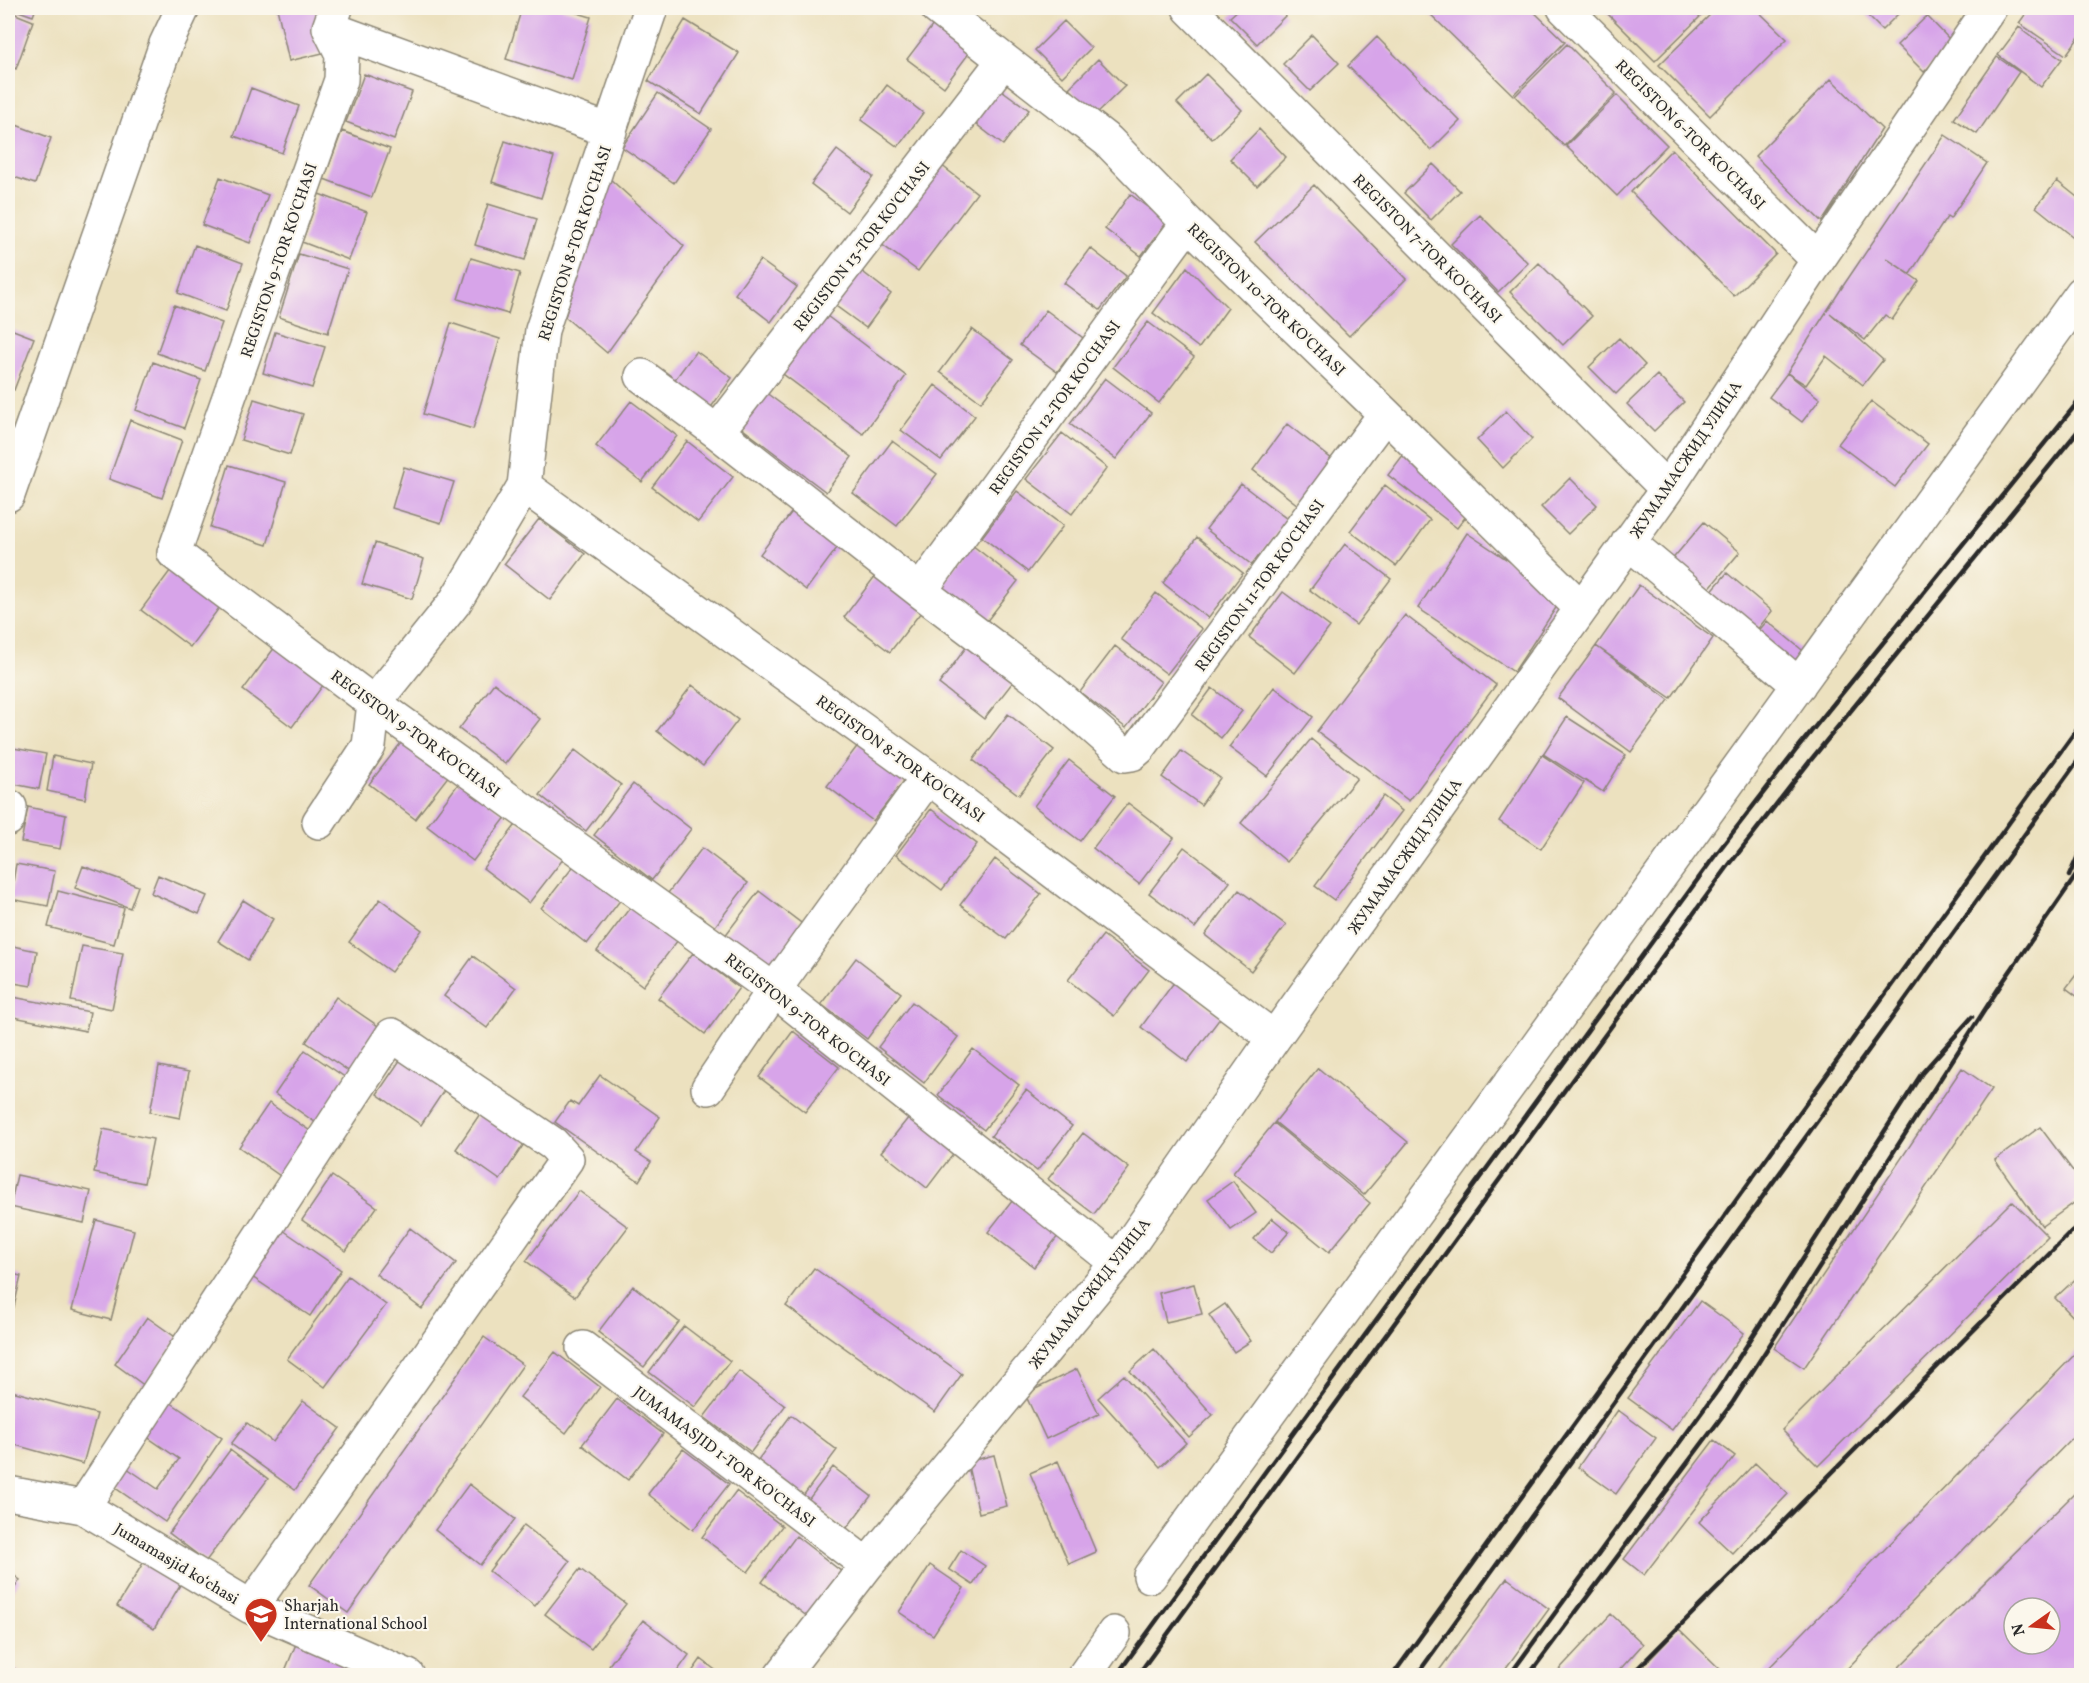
<svg xmlns="http://www.w3.org/2000/svg" width="2089" height="1683" font-family="Vollkorn,serif">
<style>
.building{fill:#d7a4e9;fill-rule:evenodd}
.lines{fill:none;stroke-linecap:round;stroke-linejoin:round}
.minor-casing{stroke:#8c8675;stroke-width:36}
.minor{stroke:#fff;stroke-width:33}
.rail{stroke:#2b2b2b;stroke-width:4.5}
.labels{text-anchor:middle;stroke-width:4.5;stroke-linejoin:round;paint-order:stroke}
.street-label{font-size:16px;fill:#2b2b2b;stroke:#fbf7ec}
.poi-label{font-size:16px;fill:#2b2b2b;stroke:#fbf7ec;text-anchor:start}
</style>
<rect width="100%" height="100%" fill="#fbf7ec"/>
<filter id="ink" filterUnits="userSpaceOnUse"><feTurbulence type="fractalNoise" baseFrequency=".0167" numOctaves="2"/><feDisplacementMap in="SourceGraphic" scale="12" xChannelSelector="R" yChannelSelector="G"/><feConvolveMatrix kernelMatrix="1 2 1 2 8 2 1 2 1" color-interpolation-filters="sRGB"/></filter>
<filter id="wash" filterUnits="userSpaceOnUse"><feTurbulence type="fractalNoise" baseFrequency=".008" numOctaves="4" result="noise"/><feDisplacementMap in="SourceGraphic" scale="24" xChannelSelector="R" yChannelSelector="G"/><feGaussianBlur stdDeviation="1.35" result="paint"/><feColorMatrix in="noise" values="0 0 0 0 0 0 0 0 0 0 0 0 0 0 0 0 0 1.4 0 .05"/><feComposite in="paint" operator="in"/></filter>
<g filter="url(#wash)">
<rect width="100%" height="100%" fill="#ece1bf"/>
<g id="blocks">
<path class="building" d="M10 8H36L33 16Z
M277 8H318L327 52 289 61Z
M522 8H561L591 17 572 80 506 59Z
M1240 8H1279L1286 15 1257 44 1230 17Z
M1424 8H1530L1565 42 1513 95Z
M1607 8H1709L1655 61 1604 10Z
M1717 8H1755L1787 39 1710 116 1659 65Z
M1860 8H1904L1882 30Z
M2030 8H2082V33L2066 55 2019 23Z
M8 11 33 21 16 69 8 65Z
M1927 16 1953 43 1924 72 1897 45Z
M685 20 739 53 701 114 648 81Z
M1064 21 1091 48 1062 77 1035 50Z
M933 25 970 52 944 87 907 59Z
M2019 27 2062 59 2041 87 1998 55Z
M1312 35 1339 63 1310 91 1283 64Z
M1377 37 1460 121 1431 150 1348 66Z
M1567 44 1616 93 1564 146 1515 96Z
M1997 57 2019 72 1977 134 1954 119Z
M1098 59 1125 86 1095 115 1069 88Z
M364 74 412 92 394 140 346 122Z
M1206 74 1242 110 1212 139 1177 103Z
M1831 79 1882 129 1822 222 1755 156Z
M992 83 1029 110 1003 145 967 117Z
M887 85 923 113 898 147 861 120Z
M251 88 299 106 282 153 234 136Z
M658 93 711 129 674 183 622 147Z
M1617 95 1667 145 1617 196 1566 146Z
M8 122 51 138 35 184 8 175Z
M1259 129 1286 157 1257 186 1230 159Z
M342 131 390 149 372 197 324 179Z
M1945 135 1987 163 1950 219 1947 217 1910 274 1886 258 1919 281 1892 320 1885 315 1865 340 1830 313 1883 360 1863 385 1826 356 1806 385 1787 373 1843 286Z
M505 141 554 157 541 198 492 182Z
M1672 149 1776 254 1734 296 1631 192Z
M837 150 873 177 847 212 811 184Z
M1433 164 1460 191 1431 220 1404 193Z
M941 165 977 193 918 271 881 244Z
M220 177 268 195 250 243 202 225Z
M609 178 684 246 607 353 565 317Z
M2057 181 2082 201V244L2036 207Z
M1314 185 1406 279 1349 336 1255 242Z
M319 194 367 212 349 260 302 242Z
M1130 194 1167 222 1141 256 1105 229Z
M488 204 537 219 525 260 475 245Z
M1480 215 1528 263 1498 292 1451 244Z
M195 245 243 263 226 311 178 293Z
M1090 248 1126 276 1100 310 1064 283Z
M299 254 348 269 328 333 279 317Z
M471 258 520 273 508 314 458 299Z
M760 260 797 287 771 322 735 294Z
M1539 263 1592 316 1563 345 1510 292Z
M855 266 891 294 866 328 829 301Z
M1187 267 1228 308 1199 348 1153 313Z
M174 305 222 323 205 371 157 353Z
M1046 310 1083 338 1057 372 1020 345Z
M823 313 906 376 863 434 779 371Z
M1148 322 1194 357 1159 403 1113 367Z
M451 323 500 339 473 429 423 414Z
M8 328 34 338 14 390 8 388Z
M972 329 1013 360 981 402 940 372Z
M275 332 325 347 312 388 263 373Z
M1619 338 1645 365 1616 394 1589 367Z
M696 351 732 378 707 413 670 386Z
M153 362 201 380 184 428 136 410Z
M1787 373 1820 399 1802 422 1769 397Z
M1657 375 1684 402 1654 431 1627 404Z
M1105 378 1151 413 1116 459 1070 424Z
M935 385 975 416 941 460 901 430Z
M765 392 852 457 826 492 739 426Z
M254 399 303 414 290 455 241 440Z
M631 401 677 436 642 482 596 446Z
M1871 401 1928 444 1895 487 1838 444Z
M1506 411 1532 439 1503 468 1477 440Z
M130 420 182 440 162 498 109 479Z
M1287 424 1333 460 1298 505 1253 470Z
M1062 433 1107 468 1072 514 1026 479Z
M687 441 733 477 698 522 652 487Z
M892 441 937 474 897 526 853 493Z
M1413 442 1482 495 1457 528 1388 475Z
M229 465 286 482 267 545 210 527Z
M404 467 454 482 441 523 392 508Z
M1570 478 1597 505 1568 534 1541 507Z
M1241 484 1287 519 1252 565 1206 529Z
M1385 485 1430 520 1396 566 1350 531Z
M1017 491 1063 526 1028 572 982 537Z
M794 509 840 544 806 590 760 554Z
M539 519 585 554 550 600 504 564Z
M1704 522 1740 552 1700 599 1664 569Z
M1467 533 1563 597 1514 672 1418 608Z
M1197 537 1243 573 1208 618 1163 583Z
M375 543 424 559 412 599 362 584Z
M1345 544 1391 579 1356 625 1310 590Z
M972 545 1018 581 983 626 937 591Z
M176 563 225 600 190 647 141 610Z
M879 571 925 607 890 652 844 617Z
M1727 573 1772 611 1749 640 1703 601Z
M1639 585 1713 638 1671 698 1596 646Z
M1283 592 1330 627 1295 673 1249 637Z
M1156 593 1202 629 1167 674 1121 639Z
M1405 615 1496 685 1409 801 1317 731Z
M1767 621 1813 659 1796 679 1750 641Z
M973 638 1020 673 984 719 939 684Z
M278 643 327 680 292 727 243 690Z
M1115 646 1161 682 1126 728 1080 692Z
M1596 646 1669 700 1631 752 1558 698Z
M494 683 540 719 505 764 459 729Z
M692 685 738 720 703 766 657 731Z
M1274 687 1313 717 1267 776 1229 747Z
M1212 688 1242 711 1221 738 1192 715Z
M1008 714 1054 750 1019 795 973 760Z
M1567 717 1626 755 1603 792 1543 754Z
M404 739 450 774 415 819 369 784Z
M1311 739 1357 778 1287 862 1241 823Z
M862 740 908 776 873 821 827 786Z
M8 747 46 754 39 789 8 783Z
M575 750 621 785 586 831 540 795Z
M1181 751 1220 778 1201 805 1162 777Z
M1542 755 1584 783 1541 849 1499 821Z
M53 756 91 764 85 799 47 791Z
M1069 760 1115 796 1080 841 1034 806Z
M461 780 507 816 473 861 427 826Z
M633 784 691 829 652 880 594 835Z
M1383 796 1402 811 1334 900 1315 886Z
M1128 803 1174 838 1139 884 1093 848Z
M28 807 66 815 60 849 21 842Z
M931 809 977 844 942 890 896 855Z
M518 822 564 858 529 903 483 868Z
M1184 847 1230 882 1195 928 1149 893Z
M702 848 748 883 713 929 668 893Z
M995 859 1041 894 1006 939 960 905Z
M576 863 622 898 587 944 541 908Z
M16 864 55 871 48 906 10 899Z
M83 866 138 886 130 908 75 888Z
M158 875 207 896 199 914 151 893Z
M1239 890 1286 925 1251 971 1205 935Z
M58 891 124 908 114 944 48 927Z
M759 891 805 926 770 972 724 937Z
M380 899 422 930 391 972 349 942Z
M243 900 273 919 248 960 218 941Z
M632 905 678 940 643 986 597 951Z
M1103 935 1149 970 1114 1016 1068 980Z
M8 945 37 951 31 986 8 982Z
M82 946 123 953 112 1009 71 1001Z
M693 953 739 988 705 1034 658 998Z
M473 956 516 988 487 1028 444 996Z
M856 958 901 993 867 1039 821 1004Z
M2082 967V1000L2066 988Z
M1175 981 1221 1017 1187 1062 1141 1027Z
M8 996 90 1012 86 1031 8 1016Z
M336 997 381 1028 350 1072 306 1042Z
M912 1002 958 1037 924 1083 878 1047Z
M793 1031 839 1067 805 1112 759 1077Z
M973 1049 1019 1085 984 1130 938 1095Z
M305 1050 349 1080 319 1125 275 1094Z
M407 1050 451 1080 421 1125 377 1094Z
M159 1066 189 1072 180 1118 150 1112Z
M1318 1068 1408 1142 1364 1195 1275 1122Z
M1962 1068 1992 1089 1804 1368 1774 1348Z
M600 1075 660 1117 636 1152 651 1162 639 1181 555 1122 570 1101 578 1106Z
M1026 1090 1072 1126 1037 1171 991 1136Z
M269 1103 313 1133 283 1178 239 1147Z
M486 1105 530 1135 500 1180 456 1149Z
M917 1107 962 1142 927 1188 881 1152Z
M1274 1123 1370 1203 1329 1252 1233 1173Z
M2040 1127 2082 1183V1197L2042 1226 1995 1160Z
M103 1129 153 1139 144 1183 94 1173Z
M1083 1133 1129 1168 1094 1214 1048 1179Z
M17 1175 91 1191 84 1223 10 1207Z
M332 1176 377 1207 346 1251 302 1220Z
M1233 1181 1256 1213 1231 1230 1208 1199Z
M1023 1187 1069 1222 1034 1267 988 1232Z
M579 1191 628 1227 575 1297 526 1261Z
M2012 1201 2048 1237 1818 1466 1782 1430Z
M1272 1218 1289 1232 1271 1253 1254 1239Z
M96 1220 134 1230 111 1320 72 1310Z
M277 1226 341 1270 310 1316 246 1273Z
M410 1228 456 1263 422 1309 376 1274Z
M814 1268 962 1374 935 1412 786 1306Z
M8 1273 21 1276 14 1307 8 1306Z
M2082 1273V1326L2055 1298Z
M348 1276 386 1305 325 1387 287 1359Z
M1194 1284 1202 1314 1166 1322 1159 1293Z
M633 1286 679 1322 644 1367 598 1332Z
M1700 1301 1744 1333 1672 1430 1628 1398Z
M1225 1304 1251 1341 1234 1352 1209 1315Z
M147 1317 178 1339 145 1386 115 1364Z
M684 1326 730 1361 695 1407 649 1372Z
M484 1337 523 1365 348 1613 309 1585Z
M2082 1347V1428L1840 1676H1761Z
M1154 1349 1213 1415 1189 1437 1130 1371Z
M555 1352 600 1387 566 1433 520 1397Z
M1077 1369 1099 1414 1046 1439 1025 1394Z
M739 1371 785 1406 751 1452 704 1417Z
M1124 1375 1186 1443 1160 1467 1098 1398Z
M8 1390 97 1414 83 1464 8 1443Z
M164 1398 222 1438 165 1522 111 1485 124 1466 158 1489 179 1459 140 1432Z
M617 1399 663 1434 628 1480 582 1445Z
M303 1401 340 1428 295 1490 231 1444 247 1423 273 1442Z
M1618 1410 1656 1438 1616 1494 1578 1467Z
M791 1415 837 1450 803 1496 757 1461Z
M1714 1440 1735 1456 1644 1575 1624 1559Z
M683 1449 729 1484 693 1530 648 1494Z
M230 1450 268 1479 206 1561 169 1533Z
M994 1455 1007 1506 979 1513 967 1462Z
M1058 1461 1096 1552 1069 1564 1030 1473Z
M1755 1463 1788 1494 1732 1553 1699 1522Z
M833 1467 871 1496 846 1529 808 1500Z
M469 1484 515 1519 480 1565 435 1530Z
M2082 1486V1676H1890ZM2014 1608H2050V1644H2014Z
M736 1491 782 1526 748 1572 702 1537Z
M524 1525 570 1561 535 1606 489 1571Z
M796 1536 842 1572 808 1617 762 1582Z
M961 1550 985 1566 973 1585 949 1569Z
M146 1558 183 1580 154 1629 117 1606Z
M930 1565 964 1588 933 1635 899 1612Z
M580 1569 626 1604 591 1649 545 1614Z
M8 1571 20 1580 8 1598Z
M1507 1578 1549 1609 1500 1676H1435Z
M1611 1614 1643 1644 1614 1676H1553Z
M643 1620 689 1655 674 1676H622L609 1665Z
M1679 1629 1727 1676H1634Z
M298 1639 383 1676H295L285 1671Z
M701 1659 723 1676H689Z
M8 1664 24 1676H8Z"/>
</g>
</g>
<g filter="url(#ink)">
<use href="#blocks" fill-opacity="0" stroke="#8c8675" stroke-width="1.5"/>
<g class="lines">
<defs>
<path id="minor" d="M336 8 329 28 342 54 341 80 174 553 374 703 774 990 1117 1263
M937 8 1108 141 1188 223 1385 414 1581 608
M1189 8 1667 489
M1564 8 1818 260
M329 28 610 131
M642 376 717 432 920 591 1051 690 1125 755 1132 754 1139 748 1385 414
M717 432 1004 60
M524 486 928 777 1274 1038
M8 495 166 44 183 8
M1628 542 1799 685
M920 591 1188 223
M374 703 455 602 524 486 542 330 651 8
M8 819 10 807
M319 822 369 746 374 703
M708 1088 774 990 928 777
M583 1348 867 1565
M8 1493 83 1507 251 1607 408 1676
M83 1507 392 1035 553 1144 567 1159 251 1607
M1150 1576 1536 1048 2082 293
M781 1676 867 1565 1117 1263 1274 1038 1667 489 1818 260 1990 8
M1084 1676 1114 1633"/>
</defs>
<use href="#minor" class="minor-casing"/>
<use href="#minor" class="minor"/>
<path class="rail" d="M2069 876 2082 847
M1116 1676 1717 853 1797 749 2082 397
M1137 1676 1729 865 1810 761 2082 426
M1392 1676 2082 722
M1416 1676 2082 755
M1509 1676 1718 1390 1922 1073 1972 1017
M1528 1676 1733 1402 2002 983 2082 867
M1630 1676 2082 1221"/>
</g>
</g>
<defs>
<symbol id="school-pin" viewBox="-11 -11 22 30"><path d="M0 17L-7.5 6A9.5 9.5 0 1 1 7.5 6Z" fill="#c8321e" stroke="#fbf7ec"/><path d="M0-5L7-2L0 1L-7-2ZM-4 1L0 2.5L4 1V4Q0 6-4 4Z" fill="#fff"/></symbol>
</defs>
<g fill-rule="evenodd">
<use href="#school-pin" x="242" y="1595" width="38" height="52"/>
</g>
<g class="labels">
<g class="street-label">
<text transform="translate(1691 134) rotate(45)" y="6">REGISTON 6-TOR KO'CHASI</text>
<text transform="translate(574 243) rotate(-72)" y="6">REGISTON 8-TOR KO'CHASI</text>
<text transform="translate(861 246) rotate(-52)" y="6">REGISTON 13-TOR KO'CHASI</text>
<text transform="translate(1428 248) rotate(45)" y="6">REGISTON 7-TOR KO'CHASI</text>
<text transform="translate(278 260) rotate(-71)" y="6">REGISTON 9-TOR KO'CHASI</text>
<text transform="translate(1267 299) rotate(44)" y="6">REGISTON 10-TOR KO'CHASI</text>
<text transform="translate(1054 407) rotate(-54)" y="6">REGISTON 12-TOR KO'CHASI</text>
<text transform="translate(1685 459) rotate(-56)" y="6">ЖУМАМАСЖИД УЛИЦА</text>
<text transform="translate(1259 585) rotate(-54)" y="6">REGISTON 11-TOR KO'CHASI</text>
<text transform="translate(416 733) rotate(36)" y="6">REGISTON 9-TOR KO'CHASI</text>
<text transform="translate(901 758) rotate(36)" y="6">REGISTON 8-TOR KO'CHASI</text>
<text transform="translate(1404 856) rotate(-55)" y="6">ЖУМАМАСЖИД УЛИЦА</text>
<text transform="translate(808 1019) rotate(38)" y="6">REGISTON 9-TOR KO'CHASI</text>
<text transform="translate(1089 1293) rotate(-52)" y="6">ЖУМАМАСЖИД УЛИЦА</text>
<text transform="translate(725 1456) rotate(37)" y="6">JUMAMASJID 1-TOR KO'CHASI</text>
<text transform="translate(177 1563) rotate(31)" y="6">Jumamasjid koʻchasi</text>
</g>
<g class="poi-label">
<text x="284" y="1611">Sharjah<tspan x="284" dy="18">International School</tspan></text>
</g>
</g>
<rect width="2089" height="1683" fill="none" stroke="#fbf7ec" stroke-width="30"/>
<g transform="translate(2032 1626) rotate(255)"><circle r="28" fill="#fbf7ec" stroke="#a8a59f" stroke-width="1.5"/>
<path d="M0-4.5L10 22L0 15L-10 22Z" fill="#c8321e"/>
<text y="-9" font-size="16" font-weight="bold" text-anchor="middle" fill="#2b2b2b">N</text>
</g>
</svg>
